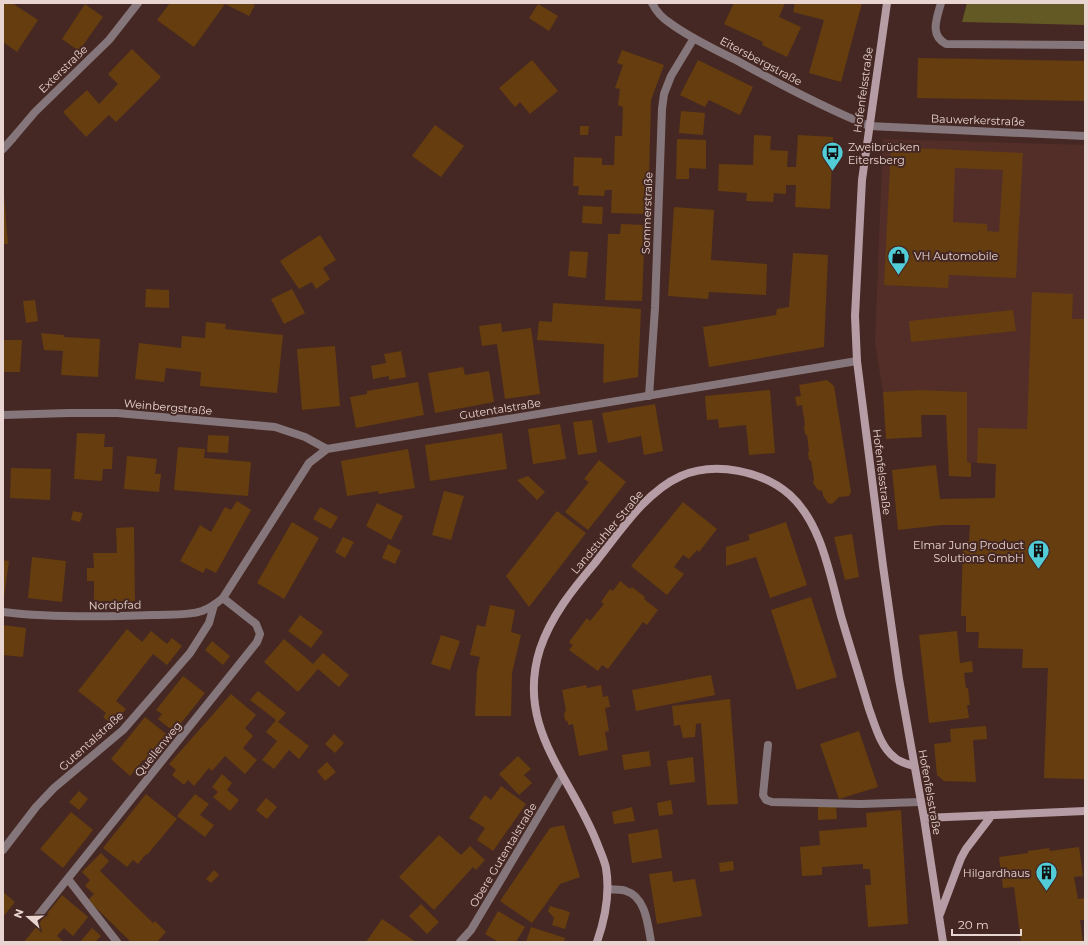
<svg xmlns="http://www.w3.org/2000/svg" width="1088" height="945" font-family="Montserrat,sans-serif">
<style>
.built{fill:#532e29}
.green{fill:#635924}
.building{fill:#653d0f;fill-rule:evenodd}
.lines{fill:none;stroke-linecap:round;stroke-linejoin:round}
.lane{stroke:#85767b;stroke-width:8}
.street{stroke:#85767b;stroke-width:8}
.secondary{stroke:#b59ca5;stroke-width:8}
.labels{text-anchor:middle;stroke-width:4;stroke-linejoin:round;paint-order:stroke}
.street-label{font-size:11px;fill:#e8d4d1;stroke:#452823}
.poi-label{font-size:11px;fill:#e8d4d1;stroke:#452823;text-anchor:start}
</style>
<rect width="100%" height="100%" fill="#452823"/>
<path class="built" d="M883 139 1085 145V779L1044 778 1049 630 991 616 996 464 967 462V392L920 390 883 392 875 343Z"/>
<path class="green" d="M967 3H1085V25L962 22Z"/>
<path class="building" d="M3 3H12L38 20 17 52 3 42Z
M170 3H252L255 5 249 16 225 4 194 47 157 20Z
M734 3H785L779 17 801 27 787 57 762 45 763 42 724 24Z
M795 3H862L841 82 809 73 824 20 793 12Z
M85 4 103 17 79 51 62 39Z
M538 4 558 16 549 31 529 18Z
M132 49 161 77 116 122 109 115 86 137 63 112 87 90 99 104 118 84 108 74Z
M622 50 664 65 651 100 648 214 611 213 612 190H605L604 196 578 195 579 186H573L574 157 602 158V165H614L615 136H622L623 107 618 105 620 89 615 88 623 65 617 63Z
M918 58 1085 61V101L917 98Z
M532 60 558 91 530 114 520 102 515 107 499 88Z
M698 60 753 87 740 115 709 100 705 107 680 95Z
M681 111 705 113 703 135 679 133Z
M435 125 464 146 441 177 412 156Z
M580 126H589L588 135H580Z
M754 135 771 136 770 150 788 151 787 167H796L798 135 833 137 830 209 795 207 796 185H786V194L774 193 773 202 746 201 747 193 718 191 719 164 753 165Z
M677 139 706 140V169L689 168V179H676Z
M891 147 1023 153 1016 278 949 275 948 288 884 285ZM955 168 1003 170 999 232 987 231V224L953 222Z
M3 195H4L8 244H3Z
M583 206 603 207 602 224 582 223Z
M674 207 714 210 711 260 767 264 766 295 709 292 708 299 668 296Z
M621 224 645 225 642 301 605 300 608 234H620Z
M320 235 336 260 323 268 330 279 316 289 312 282 299 289 280 261Z
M570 251 588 252 586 278 568 276Z
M793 253 828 255 824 347 709 367 703 327 776 315 777 309 789 307Z
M146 289 169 290V308L145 307Z
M292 289 305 313 284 324 271 299Z
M1032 292 1073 294 1072 319H1085V779L1044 778 1048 668H1022L1023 649 978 648 979 632H966V616H961L963 541H969L970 525H942L898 530 892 470 936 465 940 499 995 498 996 464 977 463 978 428 1027 429Z
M35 300 38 321 26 323 23 301Z
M553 303 641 309 638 377 603 383 604 344 537 340 539 321 552 322Z
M1013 310 1016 331 911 342 909 321Z
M206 322 226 324 225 329 283 335 277 393 200 386 201 372 166 368 164 382 135 379 139 343 181 348 182 336 205 338Z
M501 323 502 332 531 328 540 394 505 399 497 344 482 346 479 326Z
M41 333 64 335V337L100 339 98 377 61 375 63 351 44 350Z
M3 340H22L20 372H3Z
M335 346 340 406 302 410 297 349Z
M401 351 406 377 389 380V376L373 379 371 366 386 363 384 354Z
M463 367 465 375 489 371 494 402 435 413 428 373Z
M827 380 834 386 851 492 849 496 839 497 832 504 828 503 823 496V493L822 491 818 490 813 483 814 479 811 461 809 460 808 453 809 451 807 435 805 434 804 427 805 425 802 405 797 406 795 397 801 396 799 385Z
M418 382 424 415 356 428 350 397 367 394V391Z
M770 390 775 453 749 455 746 425 719 428 718 419 707 420 705 396Z
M920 390 967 392V462L971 463V477L949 476 946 415H921L922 437 886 439 883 392Z
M655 404 663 451 644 455 641 436 608 443 602 413Z
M592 420 597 452 578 455 573 422Z
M560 424 566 459 533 464 528 429Z
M77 433 105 434 104 447H113L112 469H103L102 481 74 479Z
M502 433 507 469 430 481 425 445Z
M208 435 229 436 228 453 207 452Z
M178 447 205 449 204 458 251 462 248 496 174 490Z
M408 449 415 488 379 494 378 491 347 496 341 461Z
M127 456 157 459 155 474H161L159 492 124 489Z
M599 460 626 482 588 530 565 512 589 482 584 479Z
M11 468 51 469 50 500 10 498Z
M528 476 545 492 537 500 517 480Z
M444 491 464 496 451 540 432 535Z
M237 501 251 510 216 573 206 568 203 573 180 561 200 525 211 532 225 507 231 510Z
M683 502 717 529 699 552 697 550 689 559 683 555 674 567 684 574 667 595 631 566Z
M377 503 403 516 391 540 366 526Z
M320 507 338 517 331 529 313 519Z
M73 511 83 513 80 522 71 520Z
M557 511 586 533 529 607 506 576Z
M292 522 319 538 284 599 257 583Z
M786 522 807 585 770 598 756 557 726 566V547L750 540 748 535Z
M134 527 135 601H94V581H87V568H94L93 553H117L116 528Z
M852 534 859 577 845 580 834 537Z
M343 537 354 542 345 558 335 552Z
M388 544 401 551 395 564 382 558Z
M32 557 66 561 62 602 28 598Z
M3 560 9 561 4 597H3Z
M620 581 630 589 632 587 645 597 644 599 658 610 647 625 643 622 608 669 602 665 598 671 569 650 573 645 569 642 587 618 590 621 604 604 601 602 610 589 613 591Z
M811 597 837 677 797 690 771 610Z
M490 605 515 610 511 632 521 635 512 673 511 716H475L477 671 480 657 470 655 477 625 485 627Z
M300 615 323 632 311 648 288 631Z
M3 625 26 628 23 657 3 655Z
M127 629 142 642 151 631 167 644 172 638 182 646 167 665 153 654 116 701 126 709 113 725 103 717 106 713 78 691Z
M957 631 960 663 972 661 973 672 964 673 966 688H968L970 705H967L969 718 929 723 919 635Z
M441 635 460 641 450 670 431 664Z
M284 639 313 664 323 653 349 675 339 687 318 669 298 692 264 662Z
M212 641 230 656 223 665 205 650Z
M711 675 715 695 636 711 632 690Z
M183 676 205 693 174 732 158 719 162 714 156 710Z
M586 685 587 688 601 685 603 697 608 696 610 707 605 708 609 731 605 732 608 750 579 756 573 724 568 725V722L565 720 564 714 566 710 562 690Z
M258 691 286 713 278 722 309 746 299 759 289 750 274 769 262 760 277 741 266 732 276 720 250 700Z
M231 694 256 715 245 728 253 736 243 748 257 760 245 774 225 756 212 771 209 768 194 786 188 780 184 785 172 775 176 770 169 764Z
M730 699 738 804 707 805 701 723 696 724 695 737 683 738 680 725 674 726 672 706Z
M145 717 170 737 148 764 143 760 130 776 111 759Z
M986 726 987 739 973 740 976 782 944 781 937 775 934 744 951 742 950 729Z
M859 731 878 787 839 799 820 744Z
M334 734 344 743 335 753 325 744Z
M649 751 651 766 624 770 622 755Z
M518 756 531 769 524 775 532 783 519 795 499 774Z
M693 757 695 782 670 785 667 761Z
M327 762 336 772 325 781 317 771Z
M222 774 232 783 227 790 239 800 230 811 213 797 218 792 212 787Z
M501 786 526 804 493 851 477 840 485 828 469 818 485 795 491 800Z
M79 791 88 799 79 810 69 802Z
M146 794 177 819 147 855 146 854 138 864 133 860 127 867 103 848Z
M195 794 209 804 200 815 214 825 205 837 177 816Z
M266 798 277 807 267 819 256 810Z
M671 800 673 814 659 816 657 803Z
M836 806 837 819 818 820V807Z
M632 807 635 821 614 824 612 812Z
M901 810 908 924 868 927 865 885H871L870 869H863V864L822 867V875L802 876 800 847 820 845 819 831 867 827 866 813Z
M71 812 93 830 63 868 40 849Z
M564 825 580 877 560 884 532 923 500 901 550 828Z
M658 829 662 858 632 863 628 834Z
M439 835 461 855 470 846 485 860 476 870 473 867 434 910 399 877Z
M1079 847 1083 876 1074 877 1078 899 1085 898V920H1080L1083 942H1021L1014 887 1003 888 999 857 1028 853V851L1049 848 1050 851Z
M101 853 109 861 100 871 153 923 155 921 166 932 157 942H131L88 900 94 894 85 886 90 880 82 872Z
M733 861 734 870 720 872 719 863Z
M214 870 219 875 211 883 206 879Z
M672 871 673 882 695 879 702 916 657 924 649 874Z
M3 892 15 902 3 917Z
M62 895 88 917 73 936 64 928 57 936 64 942H24Z
M421 904 439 922 427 934 409 916Z
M550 906 570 912 565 929 552 925 554 918 548 911Z
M498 911 525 927 516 942H499L485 934Z
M382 919 416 942H366Z
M531 927 565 938 564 942H526Z
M92 928 101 936 95 942H80Z"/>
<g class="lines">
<path class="lane" d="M941 3C937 18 929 35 946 44L1085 45
M3 149 12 139
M768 745 763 795 766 800 772 802 861 804 920 802
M3 850 36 807 54 788 123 730 190 653 209 623 214 605
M68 879 117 942
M608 889C613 890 621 889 626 891 646 897 648 926 651 942"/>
<path class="street" d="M652 3C656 11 662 18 670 23 690 38 714 49 736 60 779 84 823 107 869 126L1085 136
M12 139 35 112 109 40 138 3
M649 396 655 308 662 109 664 94 671 76 694 38
M3 415 69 413H117L275 427 305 437 327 449
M3 612C53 618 104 617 153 615 169 614 187 616 202 611 210 608 217 603 223 598L309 463 327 449 857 361
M37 917 257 642 260 634 256 624 223 598
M460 942 471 930 562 777"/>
<path class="secondary" d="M887 3 862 180 855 316 857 361 883 566 899 679 924 818 943 942
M924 818 1085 811
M940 914 961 858 966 849 992 815
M597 942C605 919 610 892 606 868 604 859 600 851 597 843 571 776 515 728 540 649 551 616 573 589 595 563 619 533 645 492 681 476 715 461 763 471 790 495 822 524 830 576 841 616 850 647 860 678 869 709 875 725 880 746 894 757 899 762 907 764 914 766"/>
</g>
<defs>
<symbol id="bus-pin" viewBox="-11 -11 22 30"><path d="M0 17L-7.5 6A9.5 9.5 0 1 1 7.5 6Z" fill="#52ccd6" stroke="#452823"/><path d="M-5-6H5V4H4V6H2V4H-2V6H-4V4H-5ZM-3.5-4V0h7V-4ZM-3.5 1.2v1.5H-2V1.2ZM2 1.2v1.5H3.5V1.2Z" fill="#111"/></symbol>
<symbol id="shop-pin" viewBox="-11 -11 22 30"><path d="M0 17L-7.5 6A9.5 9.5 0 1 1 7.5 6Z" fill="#52ccd6" stroke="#452823"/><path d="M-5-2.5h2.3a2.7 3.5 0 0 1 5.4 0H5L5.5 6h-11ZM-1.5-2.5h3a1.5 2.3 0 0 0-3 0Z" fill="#111"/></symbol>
<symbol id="building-pin" viewBox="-11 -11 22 30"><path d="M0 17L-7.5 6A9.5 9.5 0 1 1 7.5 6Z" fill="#52ccd6" stroke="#452823"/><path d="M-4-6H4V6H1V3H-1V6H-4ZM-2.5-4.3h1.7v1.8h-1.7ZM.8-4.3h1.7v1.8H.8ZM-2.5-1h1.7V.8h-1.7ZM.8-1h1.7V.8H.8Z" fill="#111"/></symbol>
</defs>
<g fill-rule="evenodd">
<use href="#bus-pin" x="820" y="140" width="25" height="34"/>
<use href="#shop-pin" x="886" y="244" width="25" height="34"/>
<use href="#building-pin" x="1026" y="538" width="25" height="34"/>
<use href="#building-pin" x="1034" y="860" width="25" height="34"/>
</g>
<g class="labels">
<g class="street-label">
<text transform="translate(761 61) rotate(28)" y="4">Eitersbergstraße</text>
<text transform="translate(63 69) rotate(-44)" y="4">Exterstraße</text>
<text transform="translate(863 90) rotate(-82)" y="4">Hofenfelsstraße</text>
<text transform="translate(978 120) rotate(2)" y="4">Bauwerkerstraße</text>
<text transform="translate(647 213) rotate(-88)" y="4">Sommerstraße</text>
<text transform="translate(168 407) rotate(5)" y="4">Weinbergstraße</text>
<text transform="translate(500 409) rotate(-9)" y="4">Gutentalstraße</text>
<text transform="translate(882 472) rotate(83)" y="4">Hofenfelsstraße</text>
<text transform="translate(607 532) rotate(-50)" y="4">Landstuhler Straße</text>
<text transform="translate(115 605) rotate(-1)" y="4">Nordpfad</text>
<text transform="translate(91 741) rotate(-42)" y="4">Gutentalstraße</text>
<text transform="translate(158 749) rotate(-51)" y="4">Quellenweg</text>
<text transform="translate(930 792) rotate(80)" y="4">Hofenfelsstraße</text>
<text transform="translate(503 855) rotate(-59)" y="4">Obere Gutentalstraße</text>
</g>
<g class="poi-label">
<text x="848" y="151">Zweibrücken<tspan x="848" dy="13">Eitersberg</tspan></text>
<text x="914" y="260">VH Automobile</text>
<text x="1024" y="549" text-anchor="end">Elmar Jung Product<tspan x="1024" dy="13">Solutions GmbH</tspan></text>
<text x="1030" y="877" text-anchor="end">Hilgardhaus</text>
</g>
</g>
<rect width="1088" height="945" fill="none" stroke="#e8d4d1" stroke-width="8"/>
<g transform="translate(28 917) rotate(290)" stroke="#452823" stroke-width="3" paint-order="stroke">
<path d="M0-3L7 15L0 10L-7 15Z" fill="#e8d4d1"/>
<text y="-6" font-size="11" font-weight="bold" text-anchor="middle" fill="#e8d4d1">N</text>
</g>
<path d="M952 929v6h69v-6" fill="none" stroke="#e8d4d1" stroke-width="2"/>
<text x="958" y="929" font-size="12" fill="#e8d4d1" stroke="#452823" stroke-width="3" paint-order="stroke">20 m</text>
</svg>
